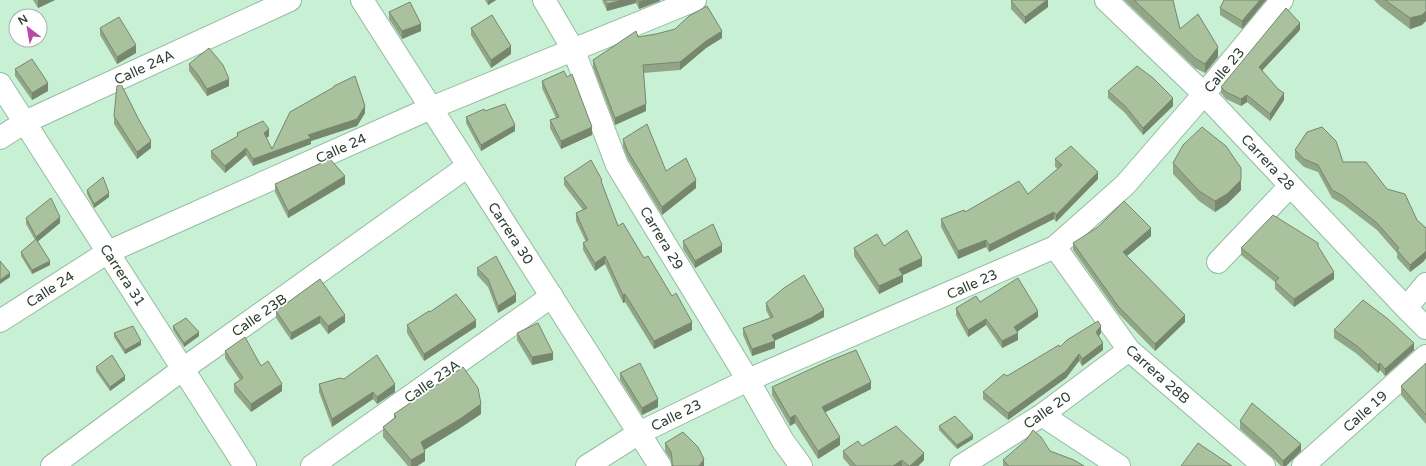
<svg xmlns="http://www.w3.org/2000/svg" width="1426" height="466" font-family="'Varela Round',sans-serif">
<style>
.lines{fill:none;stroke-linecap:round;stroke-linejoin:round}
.minor-casing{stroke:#95bba0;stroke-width:24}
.minor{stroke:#fff;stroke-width:22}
.wall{fill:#92a687}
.shaded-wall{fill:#77876e}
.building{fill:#aac19d;stroke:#77876e}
.labels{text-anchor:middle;stroke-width:3.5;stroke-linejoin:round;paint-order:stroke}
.street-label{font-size:14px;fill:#2f3f34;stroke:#fff}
</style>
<rect width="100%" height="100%" fill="#c8f0d4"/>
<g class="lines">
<defs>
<path id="minor" d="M362 0 660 466
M544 0 574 51 617 165 748 380 783 441 801 466
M1106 0 1204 94 1406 308 1426 328
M0 84 245 466
M0 138 25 122 290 0
M1055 247 1129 350 1264 466
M1218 262 1290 186
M1406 308 1426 284
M0 321 108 252 431 108 695 0
M1042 415 1119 466
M52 466 183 369 468 166
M312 466 552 296
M587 466 639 433 748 380 1055 247 1125 185 1204 94 1282 0
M961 466 1042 415 1129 350
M1303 466 1426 356"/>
</defs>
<use href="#minor" class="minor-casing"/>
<use href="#minor" class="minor"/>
</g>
<path class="wall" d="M33 0H55L38 8Z
M485 0H496L488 5Z
M602 0H660V1L639 9 636 3 607 11Z
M1048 0V7L1025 24 1011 9V1Z
M1124 0H1173L1180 29 1218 57 1205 73 1195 68Z
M1224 0H1266L1242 29 1220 15V8Z
M1374 0H1426L1422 25 1410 29 1380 6Z
M389 12 421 31 402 39 389 19Z
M100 28 136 53 117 64 100 35Z
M471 28 511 54 491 68 471 35Z
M1300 30 1262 70 1284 100 1270 121 1247 102 1241 106 1226 99 1221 93V87Z
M638 37 722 38 706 48 680 70 643 73 646 111 615 125 593 67V60Z
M189 64 229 86 207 96 198 83 189 71Z
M15 69 48 91 32 100 15 76Z
M542 81 592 135 561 149 550 128V120L556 118 542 88Z
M334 86 365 113 357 126 311 141V144L253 166 246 155 225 173 211 158V151L237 137V133L269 136 266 138 272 149 334 88Z
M1108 91 1173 106 1143 135 1125 113 1108 98Z
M485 111 515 131 481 151 466 123V117Z
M114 116 151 148 137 159 114 124Z
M623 139 666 171 696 188 662 215 628 159 623 147Z
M1295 150 1343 162 1387 189 1417 220 1426 228V258L1423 262 1410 272 1397 258V253L1377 230 1343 204 1332 198 1318 172 1304 167 1295 158Z
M1055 159 1098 179 1056 222 1054 219 989 252 986 247 958 259 941 227V219L965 212 1028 194 1058 169 1055 167Z
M1173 163 1241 179V190L1227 204 1215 212 1199 201 1173 174Z
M564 178 602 185 618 226 644 258 692 330 654 349 625 302 623 303 605 264 595 271 583 250V243L586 242 576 221V213L583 210 564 185Z
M275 184H345L288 218 275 192Z
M87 190 109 197 94 208 87 194Z
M26 218 60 223 38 241 50 265 32 274 21 256V252L35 240 26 224Z
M1151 236 1127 256 1185 322 1155 351 1118 313 1073 250V243Z
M683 241 722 252 695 268 683 249Z
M884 246 922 266 903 275V282L879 294 854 256V248Z
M1241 248 1334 279 1294 307 1275 289V282L1241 255Z
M477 268 516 302 498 313 488 287 477 275Z
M320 279 345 322 328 334 320 323 291 340 276 318V311Z
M980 302 1038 317 1017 332 1018 340 1002 348 986 325 968 337 956 315V308Z
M766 303 824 317 811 324 775 340V348L752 356 743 335V328L770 318 766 310Z
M430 312 476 327 424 361 407 333V325Z
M173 326 199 336 184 347 173 330Z
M1334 330 1414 350 1385 376 1380 370 1378 373 1357 354 1334 338Z
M114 333 141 345 125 354 114 337Z
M517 333 553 360 532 365 517 340Z
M1101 333 1099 336 1103 350 1082 366 1079 361 1066 378 1008 420 983 399V392L1007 376 1060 347Z
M225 351 261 366 282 391 251 412 234 392V384L240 380 225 358Z
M1426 363V424L1401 395V386Z
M96 367 125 380 110 391 96 371Z
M620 373 658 407 642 415 620 380Z
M344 379 395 392 377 404 373 399 332 427 319 392V384Z
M772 387 871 389 825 412 840 445 818 459 795 423 790 426 772 395Z
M394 414H481L460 428 424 450 425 461 417 466H408L383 437V427L394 418Z
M1240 421 1301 451 1286 466H1281L1272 457 1240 429Z
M939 426 973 439 957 449 939 430Z
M665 443 704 466H672L671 460 665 451Z
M862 446 924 460 918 466H850L843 458V451Z
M1050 451 1084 466H1003V460Z"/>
<path class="shaded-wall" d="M38 0H55L38 8Z
M490 0H496L488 5V1Z
M622 0H636V3L607 11V4Z
M645 0H660V1L639 9V2Z
M1047 0H1048V7L1025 24V17Z
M1260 0H1266L1242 29V21Z
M1426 11V21L1422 25 1410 29V18Z
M1300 23V30L1259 74V67Z
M421 24V31L402 39V31Z
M722 31V38L706 48 680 70V62L706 41Z
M136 45V53L117 64V57Z
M511 46V54L491 68V60Z
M1218 47V57L1205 73V64Z
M229 79V86L207 96V89Z
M48 83V91L32 100V93Z
M1284 93V100L1270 121V114Z
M1247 95V102L1241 106V99Z
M1173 98V106L1143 135V128Z
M646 104V111L615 125V118Z
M365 106V113L357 126 311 141V144L253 166V159L308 135Z
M515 125V131L481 151V145Z
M592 127V135L561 149V141Z
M269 129V136L264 140V133Z
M151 141V148L137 159V152Z
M246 148V155L225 173V166Z
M1241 168V190L1227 204 1215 212V201Z
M1098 172V179L1056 222V215Z
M345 176V184L288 218V211Z
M696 180V188L662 215V207Z
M109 193V197L94 208V204Z
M1054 212V219L989 252V245Z
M60 217V223L36 243V237Z
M1151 228V236L1123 259V252Z
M986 240V247L958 259V251Z
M722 245V252L695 268V261Z
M1426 251V258L1423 262 1410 272V265Z
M605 256V264L595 271V263Z
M922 258V266L903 275V282L879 294V286L899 269Z
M50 261V265L32 274V270Z
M1334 272V279L1294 307V299Z
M10 273V277L0 284V280Z
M516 294V302L498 313V306Z
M625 294V302L623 303V295Z
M824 310V317L811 324 772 342V335Z
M1038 311V317L1014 334V327Z
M345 315V322L328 334V326Z
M1185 315V322L1155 351V344Z
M320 316V323L291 340V333Z
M986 319V325L968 337V330Z
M476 320V327L424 361V354Z
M692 322V330L654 349V341Z
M1101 326V333L1096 340V332Z
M199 332V336L184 347V343Z
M1018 333V340L1002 348V341Z
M141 341V345L125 354V350Z
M775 341V348L752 356V349Z
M1103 343V350L1082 366V359Z
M1414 343V350L1385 376V369Z
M553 353V360L532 365V357Z
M1079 354V361L1066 378 1008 420V413Z
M1380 363V370L1378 373V365Z
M125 376V380L110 391V387Z
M871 382V389L822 414V407Z
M282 384V391L251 412V404Z
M395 384V392L377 404V397Z
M373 392V399L332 427V419Z
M658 399V407L642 415V408Z
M481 404V414L460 428 421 452V442Z
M795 415V423L790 426V418Z
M973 435V439L957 449V445Z
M840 437V445L818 459V451Z
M1301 444V451L1286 466H1283V461Z
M425 452V461L417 466H411V460Z
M924 453V460L918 466H910Z
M704 459V466H699Z
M902 460V466H893Z"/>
<path class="building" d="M605 0H622L607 4Z
M638 0H645L639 2Z
M1012 0H1047L1025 17 1011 1Z
M1134 0H1173L1180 29 1198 14 1218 47 1205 64 1195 58Z
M1224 0H1260L1242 21 1220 8Z
M1385 0H1426V11L1422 15 1410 18Z
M410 2 421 24 402 31 389 12Z
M707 6 722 31 706 41 680 62 643 65 646 104 615 118 593 60 636 31 638 37 656 34 675 29 689 16Z
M1286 8 1300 23 1259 67 1278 89 1284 93 1270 114 1247 95 1241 99 1226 92 1221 87Z
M492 15 511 46 491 60 471 28Z
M119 17 136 45 117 57 100 28Z
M209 48 223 65 229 79 207 89 198 75 189 64Z
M32 59 48 83 32 93 15 69Z
M1137 66 1153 78 1173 98 1143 128 1125 106 1108 91Z
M564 71 567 77 572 74 592 127 561 141 550 120 559 117 542 81Z
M355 76 365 106 357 119 308 135 311 138 253 159 246 148 225 166 211 151 238 136 237 133 263 121 269 129 264 133 272 149 290 112 334 87V86Z
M121 84 139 120 151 141 137 152 114 116 117 86Z
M505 104 515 125 481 145 466 117 484 109 485 111Z
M647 124 666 171 686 158 696 180 662 207 628 152 623 139Z
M1202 127 1226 146 1241 168V180L1227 194 1215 201 1199 191 1173 163 1183 145Z
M1322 127 1336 141 1343 162H1366L1387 189 1405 194 1417 220 1426 228V251L1423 254 1410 265 1397 250 1399 248 1377 223 1343 196 1332 190 1318 165 1304 159 1295 150 1307 132Z
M1071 146 1098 172 1056 215 1054 212 989 245 986 240 958 251 941 219 964 210 965 212 1019 181 1028 194 1062 165 1055 159Z
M330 159 345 176 288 211 275 184Z
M591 160 602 180 601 181 618 226 623 223 644 258 648 256 672 296 676 293 692 322 654 341 625 294 623 295 605 256 595 263 583 243 588 240 576 213 587 208 564 178Z
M103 177 109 193 94 204 87 190Z
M51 198 60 217 36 237 26 218Z
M1124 201 1151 228 1123 252 1185 315 1155 344 1118 306 1073 243 1098 227Z
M1273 215 1318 243V246L1334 272 1294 299 1275 282 1279 278 1241 248Z
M713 224 722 245 695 261 683 241Z
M907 230 922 258 899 269 903 275 879 286 854 248 877 234 884 246Z
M36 239 50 261 32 270 21 252Z
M496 256 516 294 498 306 488 279 477 268Z
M0 261 10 273 0 280Z
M804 275 824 310 811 318 772 335 775 341 752 349 743 328 773 317 766 303 784 288Z
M1018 278 1038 311 1014 327 1018 333 1002 341 986 319 968 330 956 308 976 296 980 302Z
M320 279 345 315 328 326 320 316 291 333 276 311Z
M456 294 476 320 424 354 407 325 429 311 430 312Z
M1363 300 1388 319 1414 343 1385 369 1380 363 1378 365 1357 346 1334 330Z
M186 318 199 332 184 343 173 326Z
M1098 321 1101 326 1096 332 1103 343 1082 359 1079 354 1066 371 1008 413 983 392 1004 374 1007 376 1059 345 1060 347 1067 340Z
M538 323 553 353 532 357 517 333Z
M133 326 141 341 125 350 114 333Z
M245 337 261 366 268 361 282 384 251 404 234 384 243 378 225 351Z
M856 350 871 382 822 407 840 437 818 451 795 415 790 418 772 387 826 362Z
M112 355 125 376 110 387 96 367Z
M377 355 395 384 377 397 373 392 332 419 319 384 340 378 344 379Z
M640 363 658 399 642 408 620 373Z
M1426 363V415L1401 386Z
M463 367 478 388 481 404 460 419 421 442 425 452 411 460 383 427 396 417 394 414Z
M1252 403 1301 444 1283 461 1272 449 1240 421Z
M955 416 973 435 957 445 939 426Z
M896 426 924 453 910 466H909L902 460 893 466H856L843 451 858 441 862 446Z
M1033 430 1041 437 1050 451 1074 460 1084 466H1009L1003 460 1026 440Z
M683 432 698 447 704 459 699 466H673L672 463V458L671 452 665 443Z
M1198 443 1232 466H1181Z"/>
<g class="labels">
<g class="street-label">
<text transform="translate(144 67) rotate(-25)" y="5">Calle 24A</text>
<text transform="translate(1224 70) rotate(-50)" y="5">Calle 23</text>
<text transform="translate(341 148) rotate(-24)" y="5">Calle 24</text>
<text transform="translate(1268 162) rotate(47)" y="5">Carrera 28</text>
<text transform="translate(511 233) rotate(57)" y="5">Carrera 30</text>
<text transform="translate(662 238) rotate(59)" y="5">Carrera 29</text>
<text transform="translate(123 275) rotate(57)" y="5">Carrera 31</text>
<text transform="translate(972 284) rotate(-24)" y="5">Calle 23</text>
<text transform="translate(50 289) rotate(-33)" y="5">Calle 24</text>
<text transform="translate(259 315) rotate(-35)" y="5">Calle 23B</text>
<text transform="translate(1158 374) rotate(42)" y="5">Carrera 28B</text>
<text transform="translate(432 381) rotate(-35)" y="5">Calle 23A</text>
<text transform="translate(1047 410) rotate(-35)" y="5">Calle 20</text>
<text transform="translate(1365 411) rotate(-42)" y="5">Calle 19</text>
<text transform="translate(676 415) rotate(-26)" y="5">Calle 23</text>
</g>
</g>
<g transform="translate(28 28) rotate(329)"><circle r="19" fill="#ffffff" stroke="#acb2ae"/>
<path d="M0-3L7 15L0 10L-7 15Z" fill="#b748a5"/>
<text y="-6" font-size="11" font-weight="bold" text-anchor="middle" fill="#2f3f34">N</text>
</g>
</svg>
